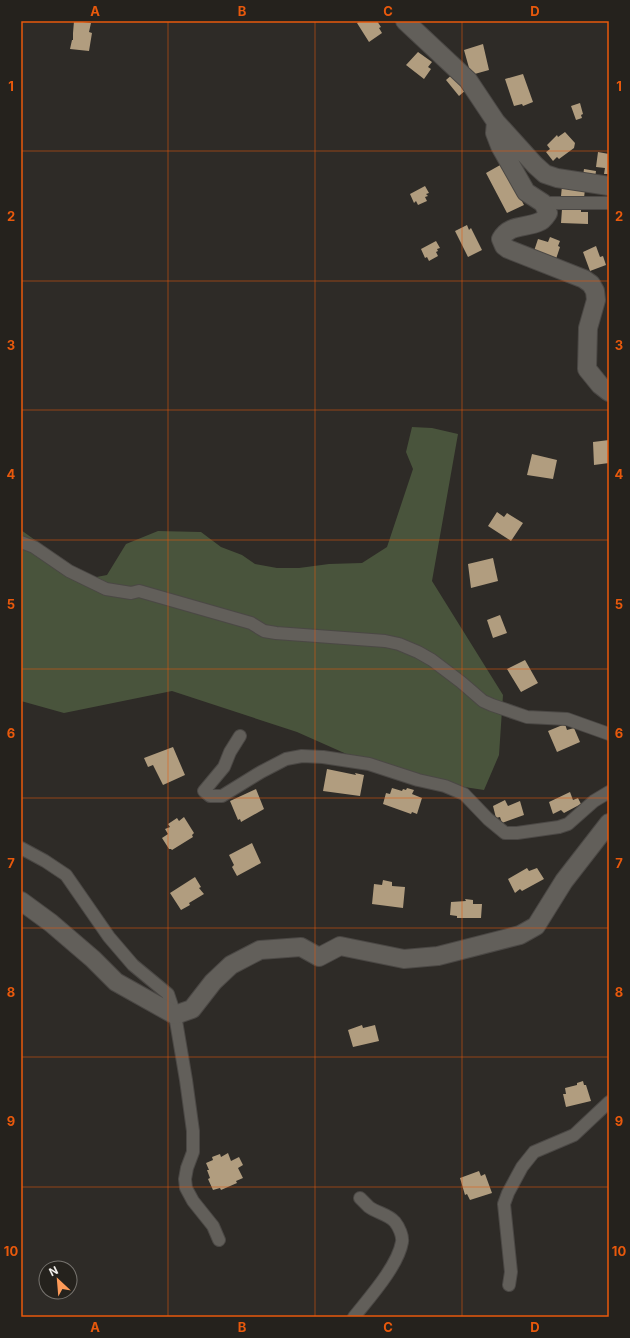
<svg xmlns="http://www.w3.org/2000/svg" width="630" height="1338" font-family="Inter,sans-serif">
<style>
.green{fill:#49543c}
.building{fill:#b19d7f}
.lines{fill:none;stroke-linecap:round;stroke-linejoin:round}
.street-casing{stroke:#4b4845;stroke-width:14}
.secondary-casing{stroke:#4b4845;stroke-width:20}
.street{stroke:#625f5a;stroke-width:12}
.secondary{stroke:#625f5a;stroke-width:18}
.grid{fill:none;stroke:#e8590c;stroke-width:1;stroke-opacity:0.55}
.neatline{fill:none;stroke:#e8590c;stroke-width:1.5}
.grid-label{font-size:13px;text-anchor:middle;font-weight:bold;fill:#e8590c}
</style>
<rect width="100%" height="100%" fill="#2e2b27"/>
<path class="green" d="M412 427 432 428 458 434 432 581 503 695 499 755 484 790 418 780 369 764 297 732 172 691 64 713 21 701V530L67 563 86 579 107 575 126 544 158 531 201 532 221 547 242 555 255 564 277 568H299L329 564 362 563 387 547 413 469 406 452Z"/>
<path class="building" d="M74 21 91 23 89 32 92 33 89 51 70 49 72 40H73V33Z
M360 21H377L381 27 379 28 382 33 369 42 357 23Z
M483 44 489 70 471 75 464 50Z
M418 52 432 62 428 67 431 69 424 79 406 65Z
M454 73 467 89 459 96 446 80Z
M523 74 533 102 523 106 522 104 514 106 505 79Z
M580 103 583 114 581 115 582 118 576 120 571 106Z
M565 132 575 143 574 148 559 159 557 157 553 161 546 152 550 149 547 145 557 135 558 137Z
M598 152 609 154V174H604L605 168 596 167Z
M502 164 524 205 507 213 486 173Z
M584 169 596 171 595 178 583 176Z
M425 186 429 193 426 194 428 196 425 197 427 201 418 205 416 201 414 203 410 194Z
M562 186 585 189 584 198 561 196Z
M562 209H581V212H588V224L561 223Z
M467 225 469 230 471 228 482 250 468 257 455 231Z
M550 237 560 241 558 246 560 247 556 259 534 251 538 239 548 242Z
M436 241 440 248 437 249 438 251 436 252 438 256 429 261 427 257 425 258 421 249Z
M596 246 600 257 603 256 606 265 590 271 583 252Z
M609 440V463L594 465 593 442Z
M532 454 557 460 553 479 527 475Z
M497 512 504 517 507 513 523 523 511 541 488 526Z
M493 558 498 581 471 588 468 564Z
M500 615 507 633 493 638 487 620Z
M525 660 538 683 521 692 507 669Z
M565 724 567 730 574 728 580 742 557 752 548 731Z
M173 747 185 775 163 785 153 765 148 767 144 758Z
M327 769 356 775 355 773 364 775 360 796 323 791Z
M392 788 402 791 403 789 406 790 407 788 414 790 412 794 422 798 417 814 412 812 411 814 383 804 386 793 390 794Z
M256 789 264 809 241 822 240 819 238 820 230 801Z
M570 792 573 800 578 798 581 804 564 813 561 810 553 814 549 802Z
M505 800 508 806 520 801 524 815 502 823 500 817 496 818 493 806Z
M184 817 194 833 192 835 193 837 172 850 171 849H169L162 838 168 834 165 829 170 827 168 824 177 818 179 821Z
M252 843 261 863 237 876 232 867 234 865 229 855Z
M527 868 529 871 537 868 544 879 522 891 520 889 515 893 508 879Z
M195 877 201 887 199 888 204 894 189 903 190 905 181 910 170 893Z
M383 880 392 882V886L405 887 403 908 372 904 374 884 382 885Z
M465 899 473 900V904H482L481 918H457V916L450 915 451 902 466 901Z
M362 1025 363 1028 375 1025 379 1041 353 1047 348 1030Z
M583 1081 584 1085H586L591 1101 566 1107 563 1094H566L565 1088 577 1085V1083Z
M228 1153 231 1161 239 1157 243 1165 238 1168 243 1178 236 1181 237 1183 221 1190 220 1188 213 1190 208 1179 210 1178 207 1170H209L206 1163 213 1160 212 1157 220 1154 221 1157Z
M479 1171 481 1176 485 1174 492 1193 470 1200 467 1194 465 1195 460 1178Z"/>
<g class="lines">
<defs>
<path id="street" d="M543 203H609
M21 542 34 547 69 571 106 589 131 593 139 591 251 623 264 631 276 633 385 641 399 644 418 652 432 660 461 682 483 701 492 705 527 717 567 719 609 734
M240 736 230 752 224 767 204 791 210 796H222L261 772 286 759 302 756 323 757 369 764 418 780 445 786 464 794 488 819 505 833H517L559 827 568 824 594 801 609 792
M21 848 45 861 66 875 109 937 133 965 168 994 175 1015 186 1080 193 1131V1152L187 1168 185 1179 186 1188 193 1201 213 1226 219 1240
M509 1285 511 1272 504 1204 508 1193 522 1167 534 1152 574 1135 609 1102
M354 1317C369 1298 398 1266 402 1242 403 1236 399 1227 395 1222 388 1214 377 1213 369 1207 366 1204 363 1201 360 1198"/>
<path id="secondary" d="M405 21 468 80 496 122 535 165 545 174 557 178 609 186
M496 122 495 133 500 146 526 192 543 203 548 213C546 216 543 221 539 222 526 228 509 224 501 239L504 246 508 249 584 279 591 284 595 291 596 300 588 328 587 369 600 385 609 392
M21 901 51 923 93 959 116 982 175 1015 192 1009 213 982 231 965 260 950 301 947 319 957 340 946 404 959 438 956 520 935 536 926 564 881 609 823"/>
</defs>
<use href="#street" class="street-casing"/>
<use href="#secondary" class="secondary-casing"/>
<use href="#street" class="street"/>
<use href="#secondary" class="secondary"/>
</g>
<path class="grid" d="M168 21V1317M315 21V1317M462 21V1317M21 151H609M21 281H609M21 410H609M21 540H609M21 669H609M21 798H609M21 928H609M21 1057H609M21 1187H609"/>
<rect width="630" height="1338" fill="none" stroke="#25221d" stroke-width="44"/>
<g transform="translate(58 1280) rotate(334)"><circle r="19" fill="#25221d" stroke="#77746f"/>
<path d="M0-3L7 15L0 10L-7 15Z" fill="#fe9b59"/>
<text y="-6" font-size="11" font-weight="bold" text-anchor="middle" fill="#f1eeeb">N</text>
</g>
<rect x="22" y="22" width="586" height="1294" class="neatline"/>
<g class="grid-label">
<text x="95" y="16">A</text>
<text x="242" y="16">B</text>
<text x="388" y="16">C</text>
<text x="535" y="16">D</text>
<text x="11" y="91">1</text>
<text x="619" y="91">1</text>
<text x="11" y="221">2</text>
<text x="619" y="221">2</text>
<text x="11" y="350">3</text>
<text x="619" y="350">3</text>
<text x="11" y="479">4</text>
<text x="619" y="479">4</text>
<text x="11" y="609">5</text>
<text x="619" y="609">5</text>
<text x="11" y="738">6</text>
<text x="619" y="738">6</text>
<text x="11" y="868">7</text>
<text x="619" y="868">7</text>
<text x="11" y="997">8</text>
<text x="619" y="997">8</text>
<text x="11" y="1126">9</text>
<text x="619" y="1126">9</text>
<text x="11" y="1256">10</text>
<text x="619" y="1256">10</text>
<text x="95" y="1332">A</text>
<text x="242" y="1332">B</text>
<text x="388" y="1332">C</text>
<text x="535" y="1332">D</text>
</g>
</svg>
